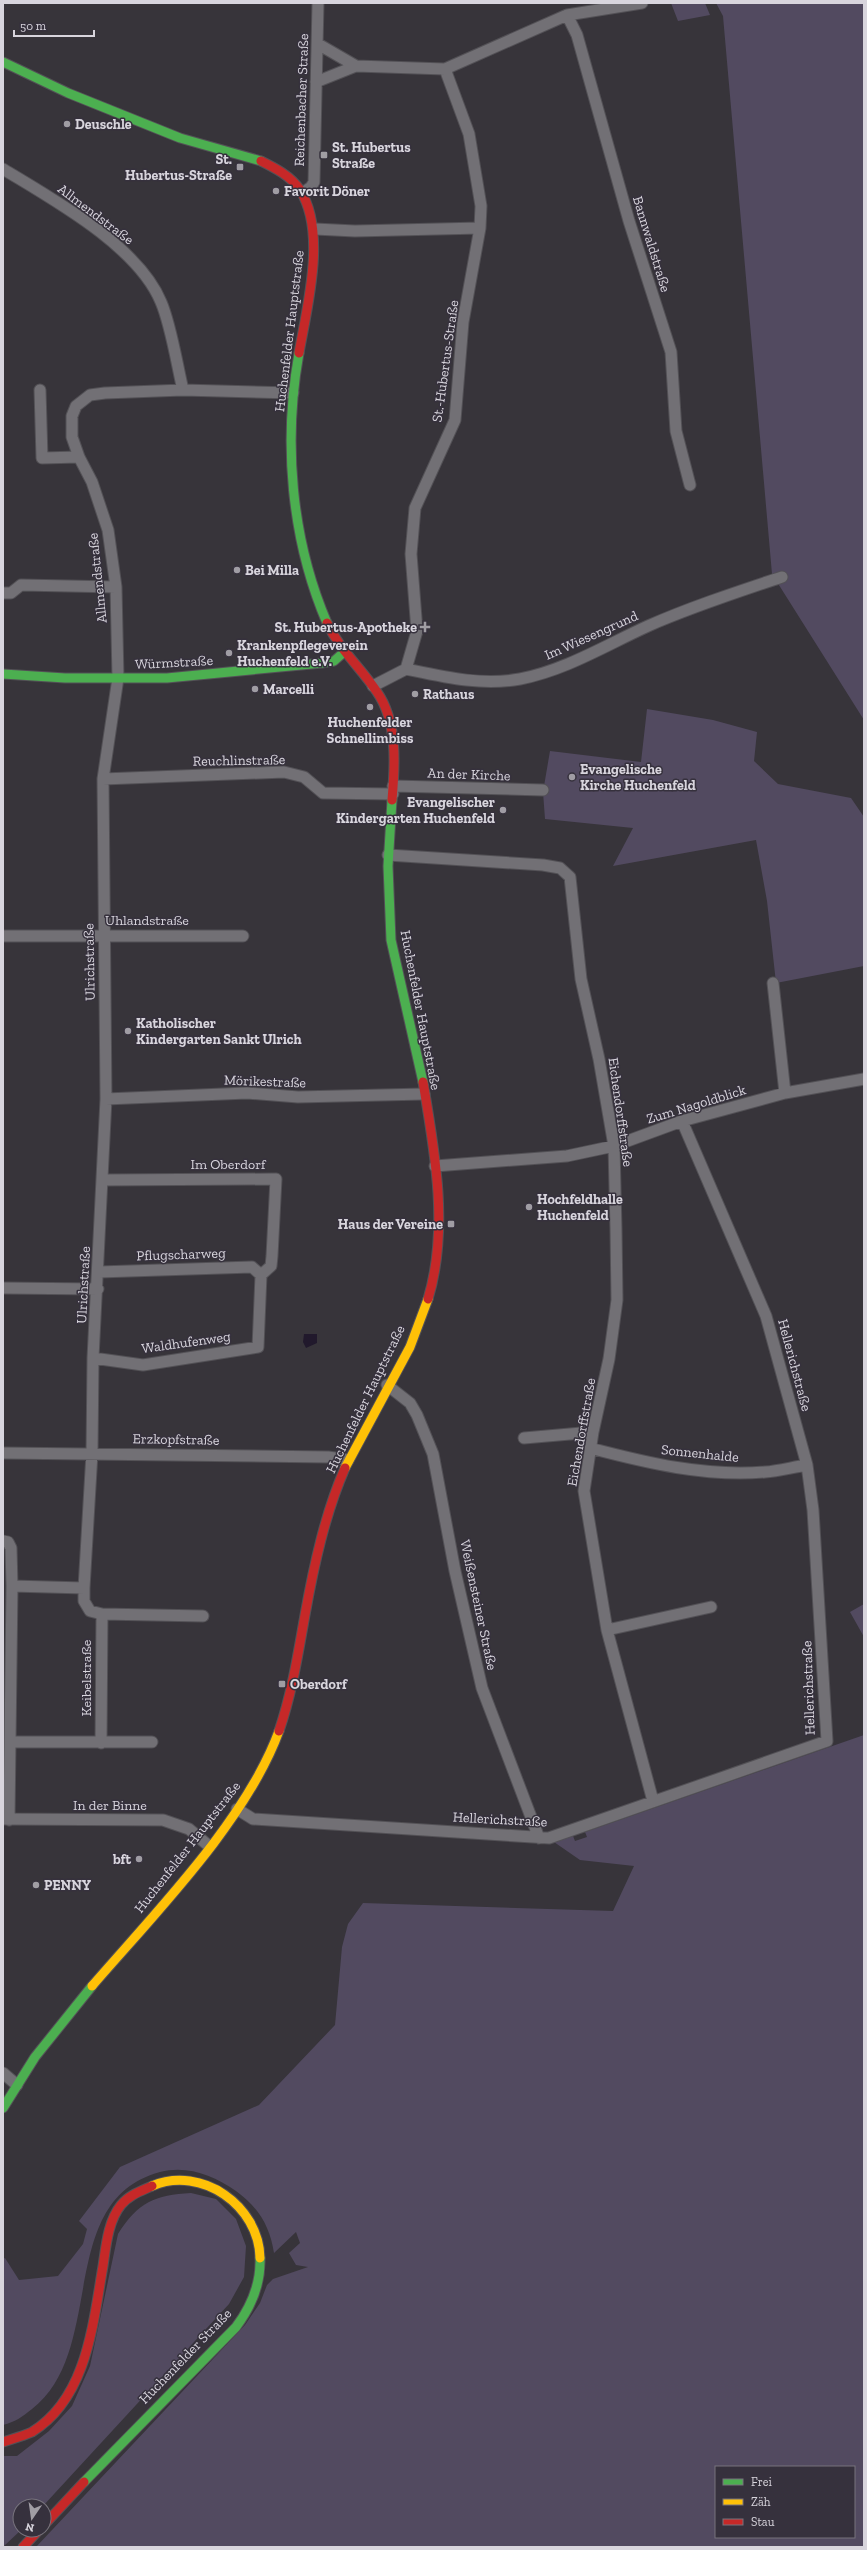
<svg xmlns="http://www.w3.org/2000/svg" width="867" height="2550" font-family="'Zilla Slab',serif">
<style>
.green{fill:#524a60;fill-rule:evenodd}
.water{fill:#21192c}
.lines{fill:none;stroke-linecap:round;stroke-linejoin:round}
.street-casing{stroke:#535156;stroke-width:13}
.fast-casing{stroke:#535156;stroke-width:11}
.slow-casing{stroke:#535156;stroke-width:11}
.jam-casing{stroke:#535156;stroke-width:11}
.street{stroke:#727075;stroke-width:11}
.fast{stroke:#4caf50;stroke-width:9}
.slow{stroke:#ffc107;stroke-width:9}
.jam{stroke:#c62828;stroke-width:9}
.poi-dot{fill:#a09da4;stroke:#36313d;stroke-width:1.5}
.labels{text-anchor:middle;stroke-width:3;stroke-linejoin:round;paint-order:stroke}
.street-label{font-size:14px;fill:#d8d5dd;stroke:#36313d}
.poi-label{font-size:14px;font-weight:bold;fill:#d8d5dd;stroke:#36313d;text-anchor:start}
</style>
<rect width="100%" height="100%" fill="#37343a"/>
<path class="green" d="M671 3H705L710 15 678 21Z
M716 3H864V720L772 574 723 16Z
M647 709 713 720 757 732 754 761 778 784 851 798 864 817V966L776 983 767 901 756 840 613 866 633 828 545 819 543 792 550 751 641 762Z
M864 1604V1637L850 1612Z
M864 1735V2547H36L245 2325 260 2303 267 2285 273 2279 308 2267 296 2265 289 2253 300 2243 296 2232 274 2253C270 2226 258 2207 236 2191 213 2175 187 2165 160 2172 54 2201 108 2350 32 2409 22 2417 15 2422 3 2425V2259L5 2258 19 2280 58 2276 83 2244 87 2229 79 2221 120 2167 259 2105 335 2025 342 1947 348 1924 363 1903 613 1911 634 1866 580 1860 554 1842 573 1836 575 1841 587 1837 585 1832ZM716 2467H854V2537H716Z
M191 2193 216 2199 236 2219 246 2246 244 2277 229 2304 43 2506H20L21 2530 3 2547V2456H17L49 2431 72 2406 90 2366 118 2234C138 2202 155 2195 191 2193Z"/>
<path class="water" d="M304 1334H317V1343L306 1348 303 1342Z"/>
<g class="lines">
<defs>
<path id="street" d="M567 15 642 3
M318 44 356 66
M445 69 567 15 577 35 629 221 671 352 676 431 690 485
M316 82 356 66 445 69 469 134 481 206 480 228 463 322 455 420 415 508 411 554 417 631 406 669 373 686
M3 169C54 200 138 246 161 302 171 325 177 365 183 390
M303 193 311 187 314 182 318 3
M315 229 355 231 480 228
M40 390 42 458 79 457
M3 593H11L21 585 116 587
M406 669C444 677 481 686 520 679 566 670 606 645 648 626 691 607 737 592 782 577
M103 779 284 772 304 777 323 793 393 794
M393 786 543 790
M388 855 543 865 560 868 570 877 581 979 599 1059 614 1146 616 1229 617 1300 609 1359 593 1432 584 1491 607 1630 653 1801
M3 936H243
M785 1093 864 1079
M106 1099 247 1093 298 1097 424 1094
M435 1166 567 1156 614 1146 682 1121 785 1093 773 983
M99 1272 252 1267 261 1275
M3 1288 98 1289
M93 1358 143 1365 258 1347 261 1275 271 1266 272 1256 276 1179 103 1180
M387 1385 410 1403 417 1415 433 1454 455 1571 482 1688 539 1838
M524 1438 593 1432
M590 1448C647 1463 706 1477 765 1472 779 1471 793 1467 807 1465
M3 1453 328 1457 348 1460
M3 1541 8 1542 11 1548 12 1586
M84 1588V1601L90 1611 102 1614
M607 1630 711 1607
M10 1742H152
M101 1743 102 1614 203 1616
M237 1809 253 1819 549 1838 827 1741 813 1510 807 1465 766 1316 682 1121
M3 1819 163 1820 189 1829 209 1846
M9 1820 12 1586 84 1588 92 1453 93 1358 106 1099 103 779 118 678 116 587 108 530 92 482 79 457 72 437V416L76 406 90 395 105 393 183 390 293 393
M3 2073 17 2085"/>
<path id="fast" d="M3 62 68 93 180 138 261 161
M299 353C283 442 291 539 327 623
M3 674 65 678H167L322 663 334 661 343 653
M392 800 388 866 391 940 423 1082
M3 2108 35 2057 92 1986
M84 2482 236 2327C251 2307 261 2284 260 2258"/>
<path id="slow" d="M345 1468 410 1347 428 1299
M92 1986C155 1913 246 1821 279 1731
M152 2186C202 2165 259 2206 260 2258"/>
<path id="jam" d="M261 161C275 168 291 176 300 190 327 232 307 307 299 353
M327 623C340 650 361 668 377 692 398 722 395 766 392 800
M423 1082C435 1152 449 1230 428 1299
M279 1731C292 1693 298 1654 305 1615 314 1565 325 1514 345 1468
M3 2442C12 2439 23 2436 32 2432 87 2398 93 2324 103 2266 106 2246 108 2221 121 2205 129 2195 141 2191 152 2186
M44 2525 84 2482
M23 2547 39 2530"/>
</defs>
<use href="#street" class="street-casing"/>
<use href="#fast" class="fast-casing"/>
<use href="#slow" class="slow-casing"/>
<use href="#jam" class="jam-casing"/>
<use href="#street" class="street"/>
<use href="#fast" class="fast"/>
<use href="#slow" class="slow"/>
<use href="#jam" class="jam"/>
</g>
<g class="poi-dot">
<circle cx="67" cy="124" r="4"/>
<rect x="320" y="151" width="8" height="8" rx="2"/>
<rect x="236" y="163" width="8" height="8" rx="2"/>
<circle cx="276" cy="191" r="4"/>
<circle cx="237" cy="570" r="4"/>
<path d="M423 621h4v4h4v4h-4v4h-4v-4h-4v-4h4z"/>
<circle cx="229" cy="653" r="4"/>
<circle cx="255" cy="689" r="4"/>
<circle cx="415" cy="694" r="4"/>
<circle cx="370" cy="707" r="4"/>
<circle cx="572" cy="777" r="4"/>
<circle cx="503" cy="810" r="4"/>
<circle cx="128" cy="1031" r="4"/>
<circle cx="529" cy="1207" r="4"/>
<rect x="447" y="1220" width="8" height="8" rx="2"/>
<rect x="278" y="1680" width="8" height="8" rx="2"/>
<circle cx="139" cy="1859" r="4"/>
<circle cx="36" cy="1885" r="4"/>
</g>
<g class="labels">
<g class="street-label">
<text transform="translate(301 100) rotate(-88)" y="5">Reichenbacher Straße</text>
<text transform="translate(96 214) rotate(37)" y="5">Allmendstraße</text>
<text transform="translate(652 244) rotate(73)" y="5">Bannwaldstraße</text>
<text transform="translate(289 331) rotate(-83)" y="5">Huchenfelder Hauptstraße</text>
<text transform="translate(445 361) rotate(-82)" y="5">St.-Hubertus-Straße</text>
<text transform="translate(97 578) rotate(-96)" y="5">Allmendstraße</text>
<text transform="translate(591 635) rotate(-24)" y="5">Im Wiesengrund</text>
<text transform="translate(174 662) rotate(-3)" y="5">Würmstraße</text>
<text transform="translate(239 760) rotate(-1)" y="5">Reuchlinstraße</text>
<text transform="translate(469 774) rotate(2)" y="5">An der Kirche</text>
<text x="147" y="925">Uhlandstraße</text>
<text transform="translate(89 962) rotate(-91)" y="5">Ulrichstraße</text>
<text transform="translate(421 1010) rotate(79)" y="5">Huchenfelder Hauptstraße</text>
<text transform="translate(265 1081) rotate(2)" y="5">Mörikestraße</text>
<text transform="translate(696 1104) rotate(-17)" y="5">Zum Nagoldblick</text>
<text transform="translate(621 1112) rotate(82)" y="5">Eichendorffstraße</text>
<text x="228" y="1169">Im Oberdorf</text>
<text transform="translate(181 1254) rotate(-2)" y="5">Pflugscharweg</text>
<text transform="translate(83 1285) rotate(-87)" y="5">Ulrichstraße</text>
<text transform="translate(186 1342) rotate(-8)" y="5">Waldhufenweg</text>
<text transform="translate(795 1365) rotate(75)" y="5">Hellerichstraße</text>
<text transform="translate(365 1399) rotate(-64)" y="5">Huchenfelder Hauptstraße</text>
<text transform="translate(581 1432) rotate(-80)" y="5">Eichendorffstraße</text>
<text transform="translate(176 1439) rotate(1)" y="5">Erzkopfstraße</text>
<text transform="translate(700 1453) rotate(6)" y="5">Sonnenhalde</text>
<text transform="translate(479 1605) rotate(78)" y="5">Weißensteiner Straße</text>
<text transform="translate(86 1678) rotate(-90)" y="5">Keibelstraße</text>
<text transform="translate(808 1688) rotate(-92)" y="5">Hellerichstraße</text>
<text x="110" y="1810">In der Binne</text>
<text transform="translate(500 1819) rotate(3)" y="5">Hellerichstraße</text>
<text transform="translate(187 1847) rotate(-52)" y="5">Huchenfelder Hauptstraße</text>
<text transform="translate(185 2356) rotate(-46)" y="5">Huchenfelder Straße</text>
</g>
<g class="poi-label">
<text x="75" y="129">Deuschle</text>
<text x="332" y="152">St. Hubertus<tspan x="332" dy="16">Straße</tspan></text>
<text x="232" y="164" text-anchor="end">St.<tspan x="232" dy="16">Hubertus-Straße</tspan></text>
<text x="284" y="196">Favorit Döner</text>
<text x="245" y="575">Bei Milla</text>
<text x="417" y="632" text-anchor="end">St. Hubertus-Apotheke</text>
<text x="237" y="650">Krankenpflegeverein<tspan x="237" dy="16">Huchenfeld e.V.</tspan></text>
<text x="263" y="694">Marcelli</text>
<text x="423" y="699">Rathaus</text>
<text x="370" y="727" text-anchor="middle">Huchenfelder<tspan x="370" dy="16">Schnellimbiss</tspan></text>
<text x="580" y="774">Evangelische<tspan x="580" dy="16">Kirche Huchenfeld</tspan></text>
<text x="495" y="807" text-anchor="end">Evangelischer<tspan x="495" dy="16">Kindergarten Huchenfeld</tspan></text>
<text x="136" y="1028">Katholischer<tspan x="136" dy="16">Kindergarten Sankt Ulrich</tspan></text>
<text x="537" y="1204">Hochfeldhalle<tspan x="537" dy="16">Huchenfeld</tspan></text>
<text x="443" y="1229" text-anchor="end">Haus der Vereine</text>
<text x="290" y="1689">Oberdorf</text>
<text x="131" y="1864" text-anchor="end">bft</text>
<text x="44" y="1890">PENNY</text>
</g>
</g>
<rect width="867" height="2550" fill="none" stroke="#d8d5dd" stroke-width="8"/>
<rect x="715" y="2466" width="140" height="72" fill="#36313d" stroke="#77737d"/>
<rect x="723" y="2479" width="20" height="6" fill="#4caf50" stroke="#77737d"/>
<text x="751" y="2486" font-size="12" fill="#d8d5dd">Frei</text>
<rect x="723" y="2499" width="20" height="6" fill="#ffc107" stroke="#77737d"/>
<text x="751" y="2506" font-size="12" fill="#d8d5dd">Zäh</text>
<rect x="723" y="2519" width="20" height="6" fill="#c62828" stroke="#77737d"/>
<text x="751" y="2526" font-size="12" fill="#d8d5dd">Stau</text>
<g transform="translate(32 2518) rotate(193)"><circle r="19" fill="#36313d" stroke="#77737d"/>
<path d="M0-3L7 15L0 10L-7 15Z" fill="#a09da4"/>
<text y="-6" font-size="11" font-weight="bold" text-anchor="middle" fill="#d8d5dd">N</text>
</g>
<path d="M14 30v6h80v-6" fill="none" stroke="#d8d5dd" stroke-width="2"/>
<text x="20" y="30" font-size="12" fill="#d8d5dd" stroke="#36313d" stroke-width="3" paint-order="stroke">50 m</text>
</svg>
